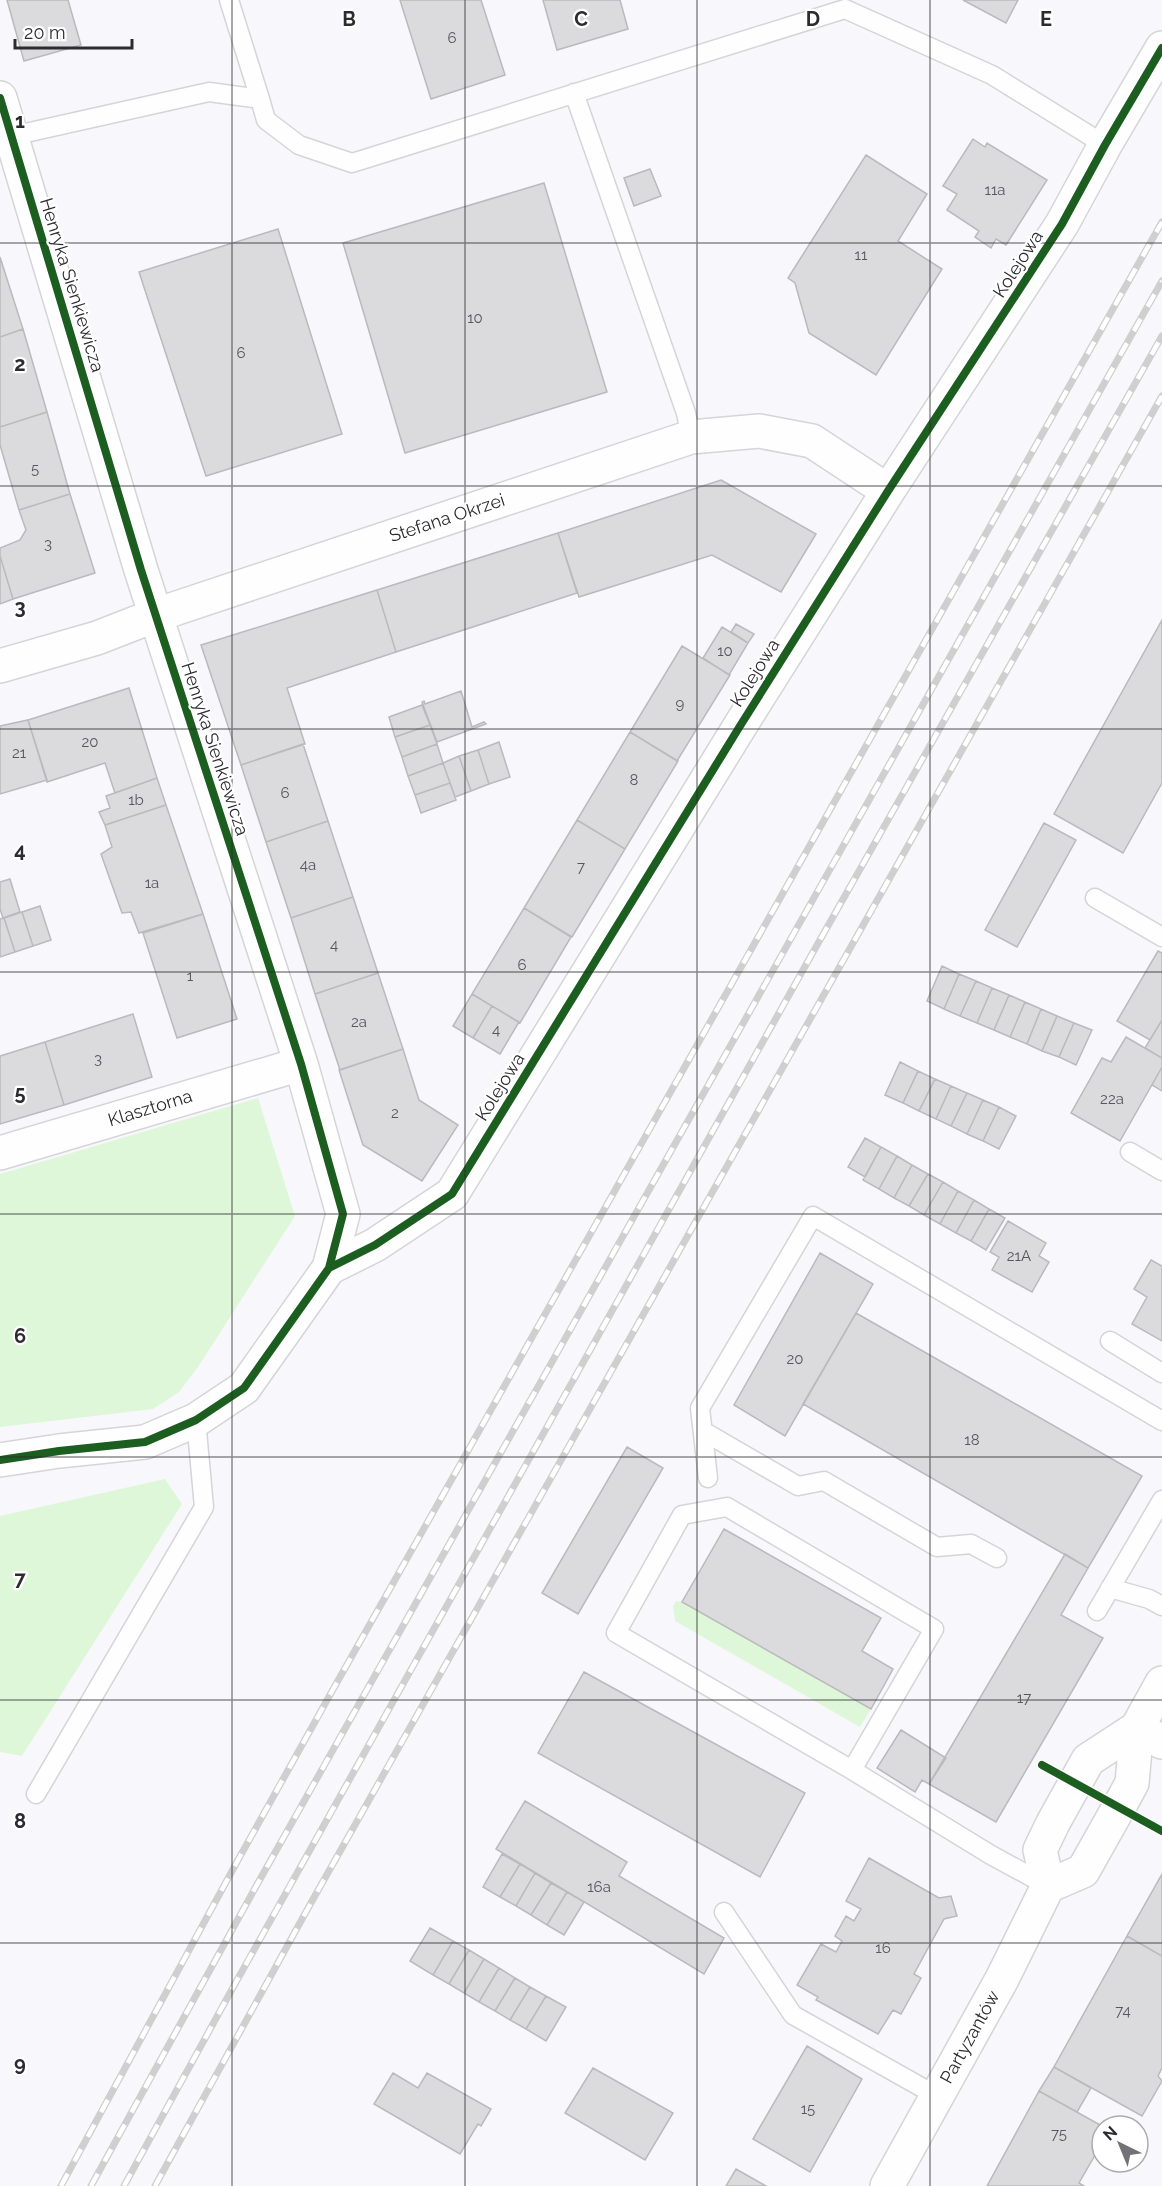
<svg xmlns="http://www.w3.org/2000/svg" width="1162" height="2186" font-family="Raleway,sans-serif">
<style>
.green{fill:#def7d8}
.building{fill:#dbdbde;stroke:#bababd;stroke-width:1.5}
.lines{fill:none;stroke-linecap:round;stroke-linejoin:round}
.lane-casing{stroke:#d5d5d9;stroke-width:21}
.street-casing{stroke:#d5d5d9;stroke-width:36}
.secondary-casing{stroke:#d5d5d9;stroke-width:36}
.lane{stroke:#fefeff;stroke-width:18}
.street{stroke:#fefeff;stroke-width:33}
.secondary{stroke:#fefeff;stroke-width:33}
.rail-casing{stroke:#cfcfd0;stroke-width:7}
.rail{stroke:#fff;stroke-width:4.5;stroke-dasharray:14;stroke-linecap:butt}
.cycleway-casing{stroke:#fff;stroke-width:11}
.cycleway{stroke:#1b5e20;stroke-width:8}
.grid{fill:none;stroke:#2c2c30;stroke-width:1.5;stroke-opacity:0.55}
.labels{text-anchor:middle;stroke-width:4.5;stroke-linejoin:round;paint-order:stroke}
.number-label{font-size:15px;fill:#58585c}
.street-label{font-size:18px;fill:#2c2c30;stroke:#fff}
.grid-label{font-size:20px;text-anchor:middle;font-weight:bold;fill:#2c2c30;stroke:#fff;stroke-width:4.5;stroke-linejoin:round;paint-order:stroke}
</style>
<rect width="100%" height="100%" fill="#f8f8fc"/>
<path class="green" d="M258 1098 295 1216 198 1367 179 1392 153 1409 0 1427V1174Z
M165 1479 182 1504 22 1756 0 1752V1516Z
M676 1601 682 1602 871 1709 860 1727 675 1621 673 1607Z"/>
<path class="building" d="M7 0H68L81 45 24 61Z
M400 0H481L505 75 431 99Z
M543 0H620L628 29 557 50Z
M963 0H1018L1006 23Z
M973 139 985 147 987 143 1047 180 1006 245 996 239 991 248 975 237 979 231 947 210 957 194 943 186Z
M866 155 927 194 898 241 942 269 876 375 809 333 795 283 788 278Z
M650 169 661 196 634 206 624 178Z
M544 183 607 392 405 453 343 243Z
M278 229 342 434 206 476 139 272Z
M0 257 23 329 0 337Z
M23 329 47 412 0 427V337Z
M47 412 70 494 19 510 0 445V427Z
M721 480 816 534 781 592 712 555 579 597 558 533Z
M70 494 95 573 13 599 0 556V548L20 540 26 530 19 510Z
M558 533 577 593 396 652 377 590Z
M0 556 13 599 0 604Z
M377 590 396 652 287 688 305 744 241 765 201 645Z
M1162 620V783L1123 853 1054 814Z
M736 624 754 634 748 643 731 632Z
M722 627 748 643 729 675 703 658Z
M682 646 730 675 677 761 630 732Z
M129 688 157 778 115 793 105 763 47 782 28 720Z
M461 691 472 727 484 722 486 724 437 742 422 702 424 701 425 704Z
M422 705 430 725 395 737 389 717Z
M28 720 47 780 0 794V726Z
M430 725 437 744 402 757 395 737Z
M630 732 678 761 625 849 577 820Z
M499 742 510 777 489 784 478 750Z
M303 744 328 821 266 842 241 765Z
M437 744 443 763 408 776 402 757Z
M478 750 489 784 471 791 459 756Z
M459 756 471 791 455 797 443 763Z
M443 763 450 783 415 795 408 776Z
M157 778 166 805 105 825 99 812 110 808 106 796Z
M450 783 456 800 421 813 415 795Z
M166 805 203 914 139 933 131 912 122 913 101 854 112 847 105 825Z
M577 820 625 849 572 937 524 908Z
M328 821 353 897 291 918 266 842Z
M1044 823 1076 840 1017 947 985 930Z
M10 879 20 912 3 918 0 909V882Z
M353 897 378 973 315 994 291 918Z
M40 906 51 940 33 946 22 912Z
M524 908 571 937 520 1023 472 994Z
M22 912 33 946 15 952 4 918Z
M203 914 237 1019 177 1038 143 933Z
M4 918 15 952 0 957V919Z
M1158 951 1162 953V1020L1150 1040 1117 1021Z
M942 966 959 974 944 1009 927 1001Z
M378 973 403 1049 340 1070 315 994Z
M959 974 976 981 960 1016 944 1009Z
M976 981 992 988 977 1023 960 1016Z
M992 988 1009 995 994 1030 977 1023Z
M472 994 492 1006 473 1038 453 1026Z
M1009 995 1025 1002 1010 1037 994 1030Z
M1025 1002 1041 1009 1027 1044 1010 1037Z
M492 1006 519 1022 500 1054 473 1038Z
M1041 1009 1057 1016 1042 1051 1027 1044Z
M133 1014 152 1077 64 1105 45 1042Z
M1057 1016 1074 1023 1059 1057 1042 1051Z
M1162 1020V1058L1145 1048Z
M1074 1023 1092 1030 1076 1065 1059 1057Z
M1126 1037 1162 1058V1067L1120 1141 1071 1113 1102 1058 1111 1062Z
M45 1042 64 1105 0 1124V1056Z
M403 1049 419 1100 458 1125 422 1181 363 1145 339 1070Z
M900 1062 918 1071 903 1103 885 1095Z
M1162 1067V1091L1152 1085Z
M918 1071 935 1079 919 1111 903 1103Z
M935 1079 951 1086 936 1119 919 1111Z
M951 1086 967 1093 951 1126 936 1119Z
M967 1093 983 1100 967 1134 951 1126Z
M983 1100 999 1107 983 1141 967 1134Z
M999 1107 1016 1116 999 1149 983 1141Z
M865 1138 881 1147 865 1177 848 1167Z
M881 1147 897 1156 879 1189 863 1180Z
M897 1156 912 1165 894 1198 879 1189Z
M912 1165 928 1174 909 1206 894 1198Z
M928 1174 943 1182 924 1215 909 1206Z
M943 1182 958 1191 940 1224 924 1215Z
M958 1191 974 1200 956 1233 940 1224Z
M974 1200 989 1209 971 1241 956 1233Z
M989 1209 1005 1218 986 1250 971 1241Z
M1008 1221 1046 1243 1039 1256 1049 1262 1032 1292 992 1270 999 1257 990 1252Z
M820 1253 873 1284 785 1436 734 1405Z
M1151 1260 1162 1266V1341L1132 1324 1147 1297 1134 1289Z
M856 1313 1142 1476 1088 1568 803 1404Z
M627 1447 663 1468 578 1614 542 1593Z
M724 1529 881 1618 862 1651 893 1669 871 1709 682 1602Z
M1065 1554 1088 1568 1061 1615 1103 1638 996 1822 929 1784Z
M584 1672 805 1793 760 1877 538 1753Z
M901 1730 946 1758 929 1784 922 1780 915 1792 877 1768Z
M525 1801 627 1862 619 1876 724 1938 704 1974 496 1849Z
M502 1854 520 1864 500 1897 483 1887Z
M869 1858 939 1898 951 1896 957 1916 944 1919 914 1974 921 1978 901 2014 893 2010 878 2034 816 2000 818 1997 797 1985 821 1944 836 1952 842 1941 835 1936 846 1916 854 1921 861 1909 846 1901Z
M520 1864 535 1873 516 1906 500 1897Z
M535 1873 551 1883 531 1915 516 1906Z
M1162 1874V1956L1127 1936Z
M551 1883 567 1892 547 1925 531 1915Z
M567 1892 584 1902 564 1935 547 1925Z
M430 1928 453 1941 433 1975 410 1961Z
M1127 1936 1162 1956V2068L1158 2076 1162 2081 1142 2116 1054 2067Z
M453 1941 469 1950 449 1984 433 1975Z
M469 1950 484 1959 464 1993 449 1984Z
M484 1959 499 1968 479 2002 464 1993Z
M499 1968 515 1978 495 2011 479 2002Z
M515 1978 530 1987 510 2020 495 2011Z
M530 1987 546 1996 526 2029 510 2020Z
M546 1996 566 2007 546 2041 526 2029Z
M807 2046 862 2079 810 2172 753 2139Z
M1054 2067 1091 2088 1077 2112 1039 2091Z
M593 2068 673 2113 645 2160 565 2113Z
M393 2073 418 2088 427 2073 491 2109 481 2126 478 2124 460 2154 374 2104Z
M1039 2091 1102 2126V2143L1079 2183 1084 2186H987Z
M736 2169 766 2186H726Z"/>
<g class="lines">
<defs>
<path id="lane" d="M229 0 260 99
M574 93 686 413 691 437
M12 136 209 92 260 99 266 120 299 145 352 163 845 9 992 75 1105 145
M1095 898 1162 937
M1130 1152 1162 1171
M1110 1341 1162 1373
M703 1431 798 1486 824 1481 937 1547 971 1544 997 1558
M708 1478 700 1408 813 1216 1162 1421
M1110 1588 1149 1599 1162 1606
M1097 1611 1162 1500
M852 1770 934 1629 727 1507 682 1515 616 1633 852 1770 991 1855 1048 1886
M36 1794 204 1507 196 1420
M724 1912 793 2015 937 2096"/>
<path id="street" d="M0 98 141 570 301 1064 343 1214 329 1268 244 1388 196 1420 145 1442 59 1451 0 1460
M0 666 97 638 156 615 691 437 759 431 812 441 888 491
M0 1153 301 1064
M329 1268 375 1245 452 1194 740 726 888 491 1062 224 1105 145 1162 48
M1137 1728 1162 1742"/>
<path id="secondary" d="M1048 1886 1083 1871 1119 1807 1132 1783 1137 1728 1162 1683
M887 2186 1002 1979 1048 1886 1040 1850 1053 1823 1088 1760 1137 1728"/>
</defs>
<use href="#lane" class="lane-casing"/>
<use href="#street" class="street-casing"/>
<use href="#secondary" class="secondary-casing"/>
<use href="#lane" class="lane"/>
<use href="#street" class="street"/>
<use href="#secondary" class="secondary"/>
<defs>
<path id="rail" d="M61 2186 238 1860 331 1693 1162 222
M91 2186 259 1881 1162 281
M124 2186 236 1982 812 954 1162 336
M155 2186 312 1901 1162 396"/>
</defs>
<use href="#rail" class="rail-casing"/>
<use href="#rail" class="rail"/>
<defs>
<path id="cycleway" d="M0 98 141 570 301 1064 343 1214 329 1268 244 1388 196 1420 145 1442 59 1451 0 1460
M329 1268 375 1245 452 1194 740 726 888 491 1062 224 1105 145 1162 48
M1042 1765 1162 1831"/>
</defs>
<use href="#cycleway" class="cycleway-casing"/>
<use href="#cycleway" class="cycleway"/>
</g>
<path class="grid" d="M232 0V2186M465 0V2186M697 0V2186M930 0V2186M0 243H1162M0 486H1162M0 729H1162M0 972H1162M0 1214H1162M0 1457H1162M0 1700H1162M0 1943H1162"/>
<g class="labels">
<g class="number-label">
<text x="452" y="43">6</text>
<text x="995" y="195">11a</text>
<text x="861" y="260">11</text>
<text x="475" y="323">10</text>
<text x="241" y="358">6</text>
<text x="35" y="474">5</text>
<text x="48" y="549">3</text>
<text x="725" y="656">10</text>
<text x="680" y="709">9</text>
<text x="90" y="747">20</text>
<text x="19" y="758">21</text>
<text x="634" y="785">8</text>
<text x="285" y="798">6</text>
<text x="136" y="805">1b</text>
<text x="308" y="870">4a</text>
<text x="581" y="872">7</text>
<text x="152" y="888">1a</text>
<text x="334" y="950">4</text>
<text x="522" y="970">6</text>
<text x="190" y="981">1</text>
<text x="359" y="1027">2a</text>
<text x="496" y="1035">4</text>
<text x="98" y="1064">3</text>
<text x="1112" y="1104">22a</text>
<text x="395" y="1118">2</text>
<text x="1019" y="1261">21A</text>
<text x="795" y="1364">20</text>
<text x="972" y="1445">18</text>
<text x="1024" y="1703">17</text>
<text x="599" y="1892">16a</text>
<text x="883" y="1953">16</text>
<text x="1123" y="2016">74</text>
<text x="808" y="2114">15</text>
<text x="1059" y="2139">75</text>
</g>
<g class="street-label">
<text transform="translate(1018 264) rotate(-57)" y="6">Kolejowa</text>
<text transform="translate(72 285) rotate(73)" y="6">Henryka Sienkiewicza</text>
<text transform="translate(447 518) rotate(-18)" y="6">Stefana Okrzei</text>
<text transform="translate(755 673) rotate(-58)" y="6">Kolejowa</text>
<text transform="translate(215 749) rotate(72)" y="6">Henryka Sienkiewicza</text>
<text transform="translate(500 1087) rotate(-58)" y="6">Kolejowa</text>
<text transform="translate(150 1108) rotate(-17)" y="6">Klasztorna</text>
<text transform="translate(970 2037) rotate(-61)" y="6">Partyzantów</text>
</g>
</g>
<g class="grid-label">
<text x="349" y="26">B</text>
<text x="581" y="26">C</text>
<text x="813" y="26">D</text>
<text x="1046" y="26">E</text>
<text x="20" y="128">1</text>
<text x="20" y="371">2</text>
<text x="20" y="614">3</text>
<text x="20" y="857">4</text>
<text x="20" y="1100">5</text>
<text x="20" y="1343">6</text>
<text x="20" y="1586">7</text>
<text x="20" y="1828">8</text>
<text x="20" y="2071">9</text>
</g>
<g transform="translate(1120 2144) rotate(317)"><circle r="28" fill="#ffffff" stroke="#ababac" stroke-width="1.5"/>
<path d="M0-4.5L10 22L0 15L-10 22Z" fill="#737377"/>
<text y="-9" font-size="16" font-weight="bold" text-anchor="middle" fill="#2c2c30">N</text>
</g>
<path d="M15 39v9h117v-9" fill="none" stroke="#2c2c30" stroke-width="3"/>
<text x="24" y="39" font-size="18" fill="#2c2c30" stroke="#ffffff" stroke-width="4.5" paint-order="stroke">20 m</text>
</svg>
